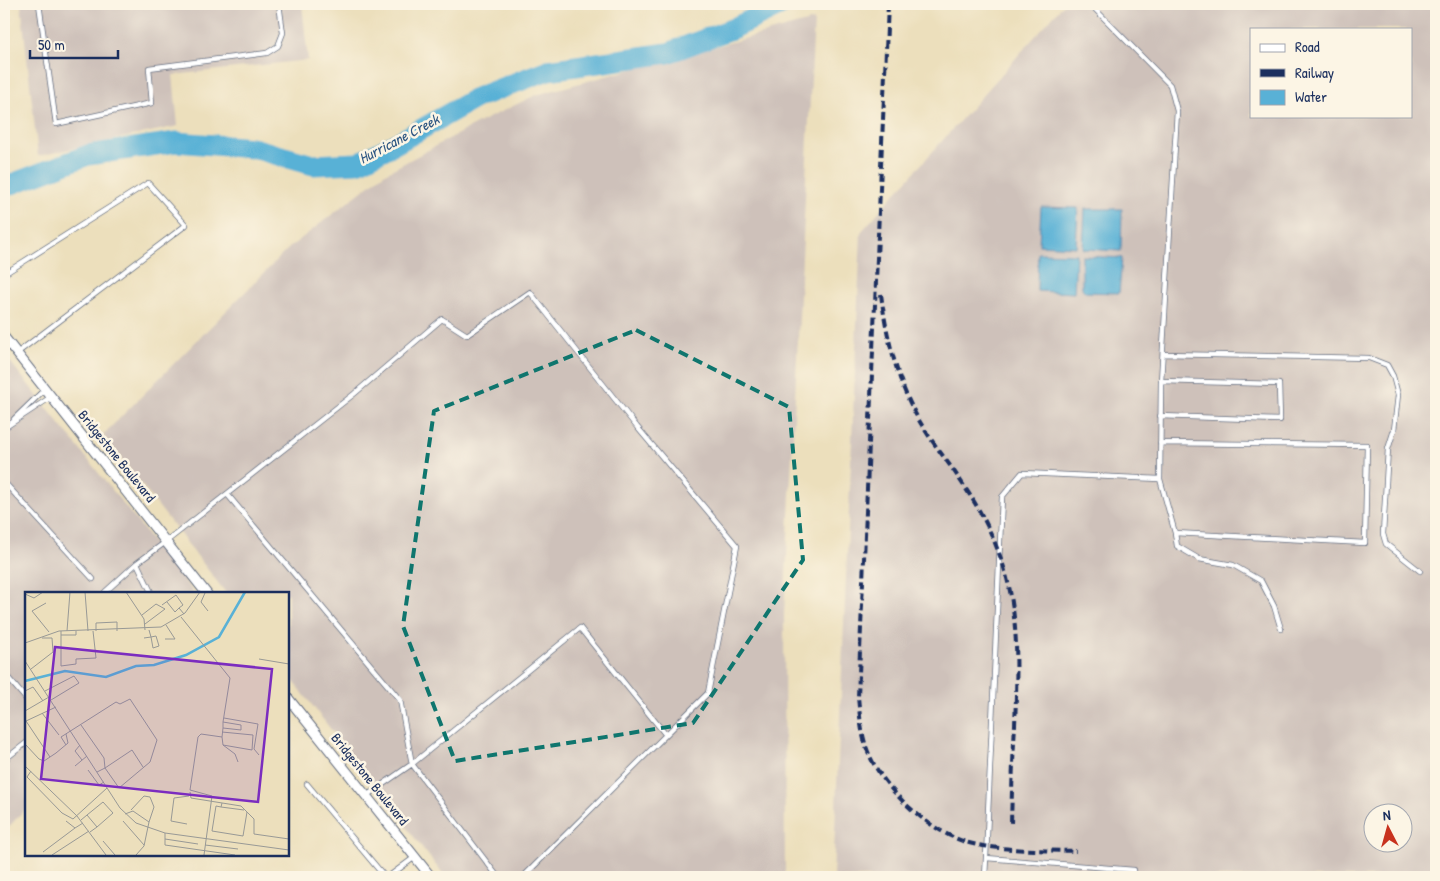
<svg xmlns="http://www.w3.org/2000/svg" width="1440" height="881" font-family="'Patrick Hand',sans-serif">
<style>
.industrial{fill:#cec1ba;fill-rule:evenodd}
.water{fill:#59b1d6;stroke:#3a709a}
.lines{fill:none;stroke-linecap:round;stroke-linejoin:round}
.river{stroke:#59b1d6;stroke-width:21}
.service-casing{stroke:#646d7f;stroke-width:6}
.minor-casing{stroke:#646d7f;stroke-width:11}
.service{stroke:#fff;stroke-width:4.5}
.minor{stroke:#fff;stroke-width:9}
.rail{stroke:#1b2f5e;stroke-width:4;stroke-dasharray:8 4;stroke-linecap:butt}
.marked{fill:none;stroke:#0f766e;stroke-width:4;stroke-dasharray:10 6;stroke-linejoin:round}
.labels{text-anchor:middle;stroke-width:5;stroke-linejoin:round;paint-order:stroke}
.street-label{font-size:14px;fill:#1b2f5e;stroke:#fcf5e5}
.water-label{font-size:15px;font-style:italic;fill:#2e5682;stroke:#fcf5e5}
.inset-river{fill:none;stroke:#59b1d6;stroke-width:2.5}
.inset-road{fill:none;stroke:#989996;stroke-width:1}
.view{fill:#7b2cbf;fill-opacity:0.15;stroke:#7b2cbf;stroke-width:2.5}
.inset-edge{fill:none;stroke:#1b2f5e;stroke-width:2.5}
</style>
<rect width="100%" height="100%" fill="#fcf5e5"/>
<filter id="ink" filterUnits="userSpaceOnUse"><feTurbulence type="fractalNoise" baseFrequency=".02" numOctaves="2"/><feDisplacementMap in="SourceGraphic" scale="10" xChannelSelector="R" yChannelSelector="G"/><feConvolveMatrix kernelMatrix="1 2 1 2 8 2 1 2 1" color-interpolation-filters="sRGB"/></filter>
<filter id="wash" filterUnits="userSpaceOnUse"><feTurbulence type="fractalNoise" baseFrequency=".0096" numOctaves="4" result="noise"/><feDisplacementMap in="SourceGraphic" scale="20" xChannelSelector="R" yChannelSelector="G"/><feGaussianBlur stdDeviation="1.12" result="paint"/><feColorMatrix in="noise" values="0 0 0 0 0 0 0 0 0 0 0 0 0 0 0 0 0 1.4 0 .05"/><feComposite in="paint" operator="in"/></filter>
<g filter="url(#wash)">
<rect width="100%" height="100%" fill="#ecdfbc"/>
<path class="industrial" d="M21 4H302L308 60 173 75 178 126 38 156Z
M1064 4H1436V877H833L861 232ZM1251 29H1411V116H1251ZM1372 814H1402V844H1372Z
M814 20 784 615 785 877H445L288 674V594L226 593 103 435 289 248 384 174 480 122 536 95Z
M4 354 194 593 26 594V808L4 832Z"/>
<path class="water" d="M1041 207 1078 208 1076 247 1039 245Z
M1085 209H1122L1121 251 1083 249Z
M1038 253 1076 254 1074 293 1037 291Z
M1082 256 1122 258 1119 293 1085 292 1082 288Z"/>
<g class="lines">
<path class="river" d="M4 187 88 155 176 142 253 148 313 165 358 163 397 143 476 98 548 70 668 53 734 28 783 4"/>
</g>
</g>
<g filter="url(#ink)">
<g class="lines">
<defs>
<path id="service" d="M39 4 56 124 152 103 149 68 267 53 278 46 283 33 279 4
M1090 4 1170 85 1177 111 1161 381
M4 274 148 183 186 225 17 353
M1163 354 1369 358 1387 365 1393 376 1398 395 1394 430 1388 449 1383 534 1386 544 1420 571
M14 419 45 389
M4 428 51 397
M1160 479 1175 533 1365 543 1367 445 1160 443
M4 482 93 579
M227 494 400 700 412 764 580 628 666 735
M1175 533 1177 546 1199 559 1233 565 1261 581 1274 606 1281 629
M137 563 152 594
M106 594 105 592 137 563 167 541 354 394 442 319 467 335 530 292 637 427 737 546 708 693 523 877
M4 673 26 699
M4 756 8 757 26 743
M307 784 385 877
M366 796 412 764 498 877
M388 877 415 857
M985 877 986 858
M1134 877V870L986 858 1002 497 1022 473 1160 479 1161 381 1279 384 1280 420 1160 416"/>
<path id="minor" d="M4 337 207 594
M288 698 431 877"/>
</defs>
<use href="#service" class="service-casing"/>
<use href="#minor" class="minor-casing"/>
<use href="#service" class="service"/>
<use href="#minor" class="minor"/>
<path class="rail" d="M888 4 858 697C860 716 861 736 869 754 884 790 931 833 969 843 1001 851 1043 850 1076 851
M881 294C887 341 899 390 925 430 937 449 952 467 964 486 979 508 991 531 1000 556 1020 609 1017 669 1015 725 1013 757 1012 790 1011 823"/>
</g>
</g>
<path class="marked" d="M636 330 789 407 803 560 693 723 455 761 403 626 434 411Z"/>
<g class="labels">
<g class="street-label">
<text transform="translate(117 456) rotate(51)" y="5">Bridgestone Boulevard</text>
<text transform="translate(370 779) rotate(51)" y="5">Bridgestone Boulevard</text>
</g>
<g class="water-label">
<text transform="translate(399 139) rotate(-28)" y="5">Hurricane Creek</text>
</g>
</g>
<g transform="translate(25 592)">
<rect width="264" height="264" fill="#ecdfbc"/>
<path class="inset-river" d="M0 89 40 79 81 85 111 74 129 73 161 63 194 45 220 0"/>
<path class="inset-road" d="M60 0 63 39M101 0 119 27 120 38M180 1 176 10 183 19M0 2 9 6 18 0M142 10 150 20 154 16M21 11 7 19 24 40M137 13 151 3 158 13 154 16 159 22M117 23 131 12 140 17 120 32M156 25 205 86 198 130M36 39V74L51 72V67L71 66 68 39M42 39 45 0M71 39V31L92 30V39M36 43H51V39M119 46 126 45 131 44 134 54 128 56 126 45 124 38M140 47H150L141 33M0 51 34 39 136 35 160 21 175 0M234 67 264 72M0 69 95 216 111 231 140 241 264 258M6 77 28 60 27 46H17M0 99 8 95 18 109M20 99 49 84 54 91 26 108M0 119 24 105M17 121 34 143M199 126 233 132 229 157 234 163M1 129 25 165M1 129 31 115M56 133 79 166 80 176 107 158 118 175M197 145 198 153 227 158 228 143 197 140M0 152 14 167 19 169 31 161M41 153 36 145 91 110 95 112 105 107 132 148 125 170 94 196 80 176 72 180M55 153 50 159 57 168M198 153 210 162 213 170M31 161 43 151 41 142M0 174 52 224 81 263M50 174 62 164M63 178 74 193 79 190M6 179 2 185 37 221 48 227 82 196M165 200 166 206 216 214 229 227V242L264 247M197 211 196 215 191 214 187 239 218 244 222 220M196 215 219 218M106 218 119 204 125 205 129 215 124 230M100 222 108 219 124 230 119 254 111 263M62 223 78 210 88 221 72 235M56 228 62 223 72 235 65 240M41 229 50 236 58 231M98 229 119 253M162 232 146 229 149 206 164 204M140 241V253L210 263M140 247 173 252M78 249 90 263M180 253 213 257M18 260 50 236M27 263 64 239M179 263 187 204 165 198 173 145 176 142 197 145 198 136V130L216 133V138L198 136"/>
<path class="view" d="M30 55 247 77 233 210 16 187Z"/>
<rect width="264" height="264" class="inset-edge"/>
</g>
<rect width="1440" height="881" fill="none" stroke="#fcf5e5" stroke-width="20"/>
<rect x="1250" y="28" width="162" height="90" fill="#fcf5e5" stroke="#a2a6af"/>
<rect x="1260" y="44" width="25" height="8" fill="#ffffff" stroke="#a2a6af"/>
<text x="1295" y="52" font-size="15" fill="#1b2f5e">Road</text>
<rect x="1260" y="69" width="25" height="8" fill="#1b2f5e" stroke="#a2a6af"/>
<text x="1295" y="78" font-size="15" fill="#1b2f5e">Railway</text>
<rect x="1260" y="90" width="25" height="15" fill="#59b1d6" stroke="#a2a6af"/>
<text x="1295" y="102" font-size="15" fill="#1b2f5e">Water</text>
<g transform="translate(1388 828) rotate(354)"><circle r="24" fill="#fcf5e5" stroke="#a2a6af"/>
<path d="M0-4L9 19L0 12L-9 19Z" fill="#c8321e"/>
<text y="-8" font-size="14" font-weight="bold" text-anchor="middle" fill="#1b2f5e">N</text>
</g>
<path d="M30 50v8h88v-8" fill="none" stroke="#1b2f5e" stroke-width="2.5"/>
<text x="38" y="50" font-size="15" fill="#1b2f5e" stroke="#fcf5e5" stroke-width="4" paint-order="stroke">50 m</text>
</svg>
